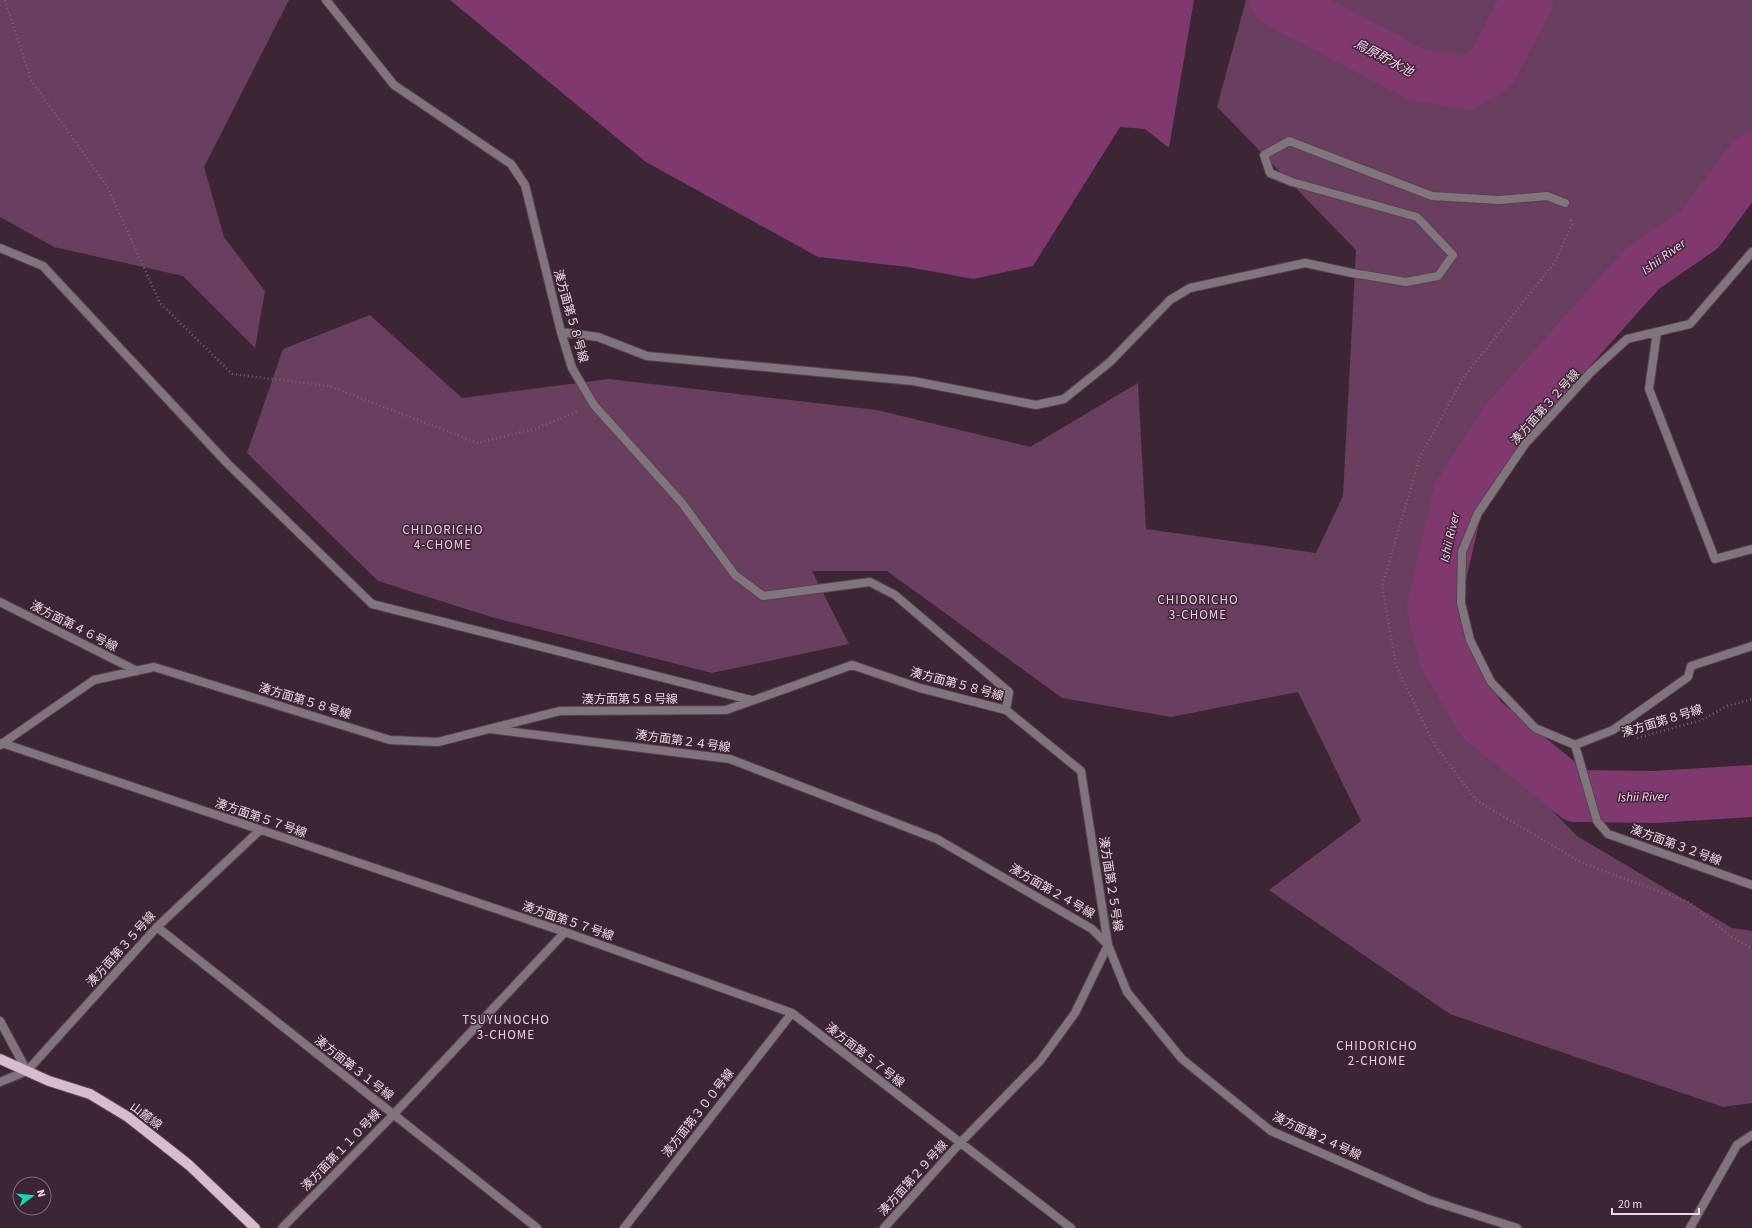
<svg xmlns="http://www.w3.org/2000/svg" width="1752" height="1228" font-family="'Source Sans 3','Noto Sans JP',sans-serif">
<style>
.green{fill:#6a3e5e}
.water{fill:#80396e}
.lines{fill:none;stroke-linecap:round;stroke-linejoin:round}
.river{stroke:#80396e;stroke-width:52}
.lane-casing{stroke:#584251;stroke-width:10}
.street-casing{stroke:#584251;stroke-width:10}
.primary-casing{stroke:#584251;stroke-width:12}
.path{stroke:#776270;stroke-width:2.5;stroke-dasharray:1 3;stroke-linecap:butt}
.lane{stroke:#81757d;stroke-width:8}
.street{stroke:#81757d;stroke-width:8}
.primary{stroke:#d6bccd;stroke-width:10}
.labels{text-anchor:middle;stroke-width:3;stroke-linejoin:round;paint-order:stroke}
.street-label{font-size:12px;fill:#ebdbe5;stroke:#3c2535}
.water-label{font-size:13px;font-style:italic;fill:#fed4f0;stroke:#3c2535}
.neighbourhood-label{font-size:13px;letter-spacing:1px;fill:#ebcde1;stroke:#3c2535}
</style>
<rect width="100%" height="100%" fill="#3c2535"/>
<path class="green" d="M0 0H289L204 167 224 237 265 291 255 348 183 276 54 247 0 217Z
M1246 0H1752V183L1719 199 1553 330 1458 492 1431 608 1473 729 1577 836 1732 928 1752 931V1103L1723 1107 1450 1014 1269 890 1361 821 1298 692 1171 717 1062 698 887 571H812L849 644 712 673 491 617 378 581 247 453 283 349 370 315 462 398 609 379 877 410 1030 447 1138 383 1146 529 1316 553 1343 496 1356 250 1217 107Z"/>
<path class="water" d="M450 0H1194L1169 148 1145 129 1120 127 1033 266 973 279 908 267 818 257 646 162Z"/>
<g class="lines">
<path class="river" d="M1276 0 1417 75 1468 83 1492 68 1527 0
M1752 159 1700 229 1642 269 1505 422 1459 494 1433 608 1445 657 1481 719 1576 796 1655 797 1752 791"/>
<defs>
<path id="lane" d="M490 729 730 759 937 839 1092 929 1108 945 1127 992 1182 1059 1271 1131 1429 1200 1517 1228"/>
<path id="street" d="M0 248 43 266 227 463 372 604 751 700
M561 332 598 337 647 356 913 381 1036 405 1064 399 1110 362 1170 300 1190 288 1305 263 1352 273 1406 282 1438 276 1453 255 1417 217 1292 182 1270 173 1264 155 1289 141 1432 196 1499 200 1547 196 1565 203
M1657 332 1649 389 1715 559 1752 549
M0 602 137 671
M2 743 565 932 792 1013 1071 1228
M0 745 94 680 154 667 390 740 438 742 560 711 726 710 852 665 920 688 1006 710 1009 692 895 595 870 582 763 596 735 575 682 503 594 405 572 368 561 332 525 185 511 164 394 85 326 0
M1575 745 1535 728 1491 682 1470 640 1461 603 1462 552 1478 513 1525 444 1591 372 1627 339 1690 324 1752 252
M1575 745 1597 821 1608 834 1752 885
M1575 745 1613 730 1688 677 1691 666 1752 646
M157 927 537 1228
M0 1021 27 1071
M0 1082 27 1071 157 927 260 830
M282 1228 393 1115 565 932
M624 1228 792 1013
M884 1228 960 1143 1040 1061 1075 1013 1108 945 1081 771 1006 710
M1690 1228 1737 1145 1752 1135"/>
<path id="primary" d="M0 1059 49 1081 90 1094 128 1117 189 1165 255 1228"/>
</defs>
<use href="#lane" class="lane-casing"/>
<use href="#street" class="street-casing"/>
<use href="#primary" class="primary-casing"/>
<path class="path" d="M5 0 31 80 107 186 160 303 232 374 329 386 478 443 534 429 577 412
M1571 220 1572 224 1555 262 1463 378 1420 457 1382 586 1396 665 1434 744 1476 800 1580 862 1690 903 1731 937 1752 948
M1637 738 1702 720 1727 706 1752 699"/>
<use href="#lane" class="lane"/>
<use href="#street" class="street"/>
<use href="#primary" class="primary"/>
</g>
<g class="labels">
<g class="street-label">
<text transform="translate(571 316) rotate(74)" y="4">湊方面第５８号線</text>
<text transform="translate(1545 407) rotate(-48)" y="4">湊方面第３２号線</text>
<text transform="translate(74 626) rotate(27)" y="4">湊方面第４６号線</text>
<text transform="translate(957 684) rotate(15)" y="4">湊方面第５８号線</text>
<text x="630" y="703">湊方面第５８号線</text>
<text transform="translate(305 701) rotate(17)" y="4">湊方面第５８号線</text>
<text transform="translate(1662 721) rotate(-17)" y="4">湊方面第８号線</text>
<text transform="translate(683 741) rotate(8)" y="4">湊方面第２４号線</text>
<text transform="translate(261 818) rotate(19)" y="4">湊方面第５７号線</text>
<text transform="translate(1676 845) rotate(20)" y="4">湊方面第３２号線</text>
<text transform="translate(1111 884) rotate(81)" y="4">湊方面第２５号線</text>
<text transform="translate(1052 891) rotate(30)" y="4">湊方面第２４号線</text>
<text transform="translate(568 921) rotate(19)" y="4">湊方面第５７号線</text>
<text transform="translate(121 949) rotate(-48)" y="4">湊方面第３５号線</text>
<text transform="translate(865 1055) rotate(38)" y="4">湊方面第５７号線</text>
<text transform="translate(354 1068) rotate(38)" y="4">湊方面第３１号線</text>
<text transform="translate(698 1113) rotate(-52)" y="4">湊方面第３００号線</text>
<text transform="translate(146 1116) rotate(37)" y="4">山麓線</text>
<text transform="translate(1317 1136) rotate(25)" y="4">湊方面第２４号線</text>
<text transform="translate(341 1150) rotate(-46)" y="4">湊方面第１１０号線</text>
<text transform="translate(913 1178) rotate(-48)" y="4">湊方面第２９号線</text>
</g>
<g class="water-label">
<text transform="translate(1384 57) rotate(28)" y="5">烏原貯水池</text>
<text transform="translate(1663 256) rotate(-36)" y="5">Ishii River</text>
<text transform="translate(1449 537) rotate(-77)" y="5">Ishii River</text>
<text transform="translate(1643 796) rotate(-1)" y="5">Ishii River</text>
</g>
<g class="neighbourhood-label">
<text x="443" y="534">CHIDORICHO<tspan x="443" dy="15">4-CHOME</tspan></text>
<text x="1198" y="604">CHIDORICHO<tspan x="1198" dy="15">3-CHOME</tspan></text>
<text x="506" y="1024">TSUYUNOCHO<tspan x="506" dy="15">3-CHOME</tspan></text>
<text x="1377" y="1050">CHIDORICHO<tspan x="1377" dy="15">2-CHOME</tspan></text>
</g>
</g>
<g transform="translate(32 1196) rotate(74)"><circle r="19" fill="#3c2535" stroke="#826e7b"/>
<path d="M0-3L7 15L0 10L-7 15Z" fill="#1dd5b1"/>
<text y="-6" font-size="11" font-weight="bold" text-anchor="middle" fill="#ebdbe5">N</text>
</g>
<path d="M1612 1208v6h87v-6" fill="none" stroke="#ebdbe5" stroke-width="2"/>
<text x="1618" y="1208" font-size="12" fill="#ebdbe5" stroke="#3c2535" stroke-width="3" paint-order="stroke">20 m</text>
</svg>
